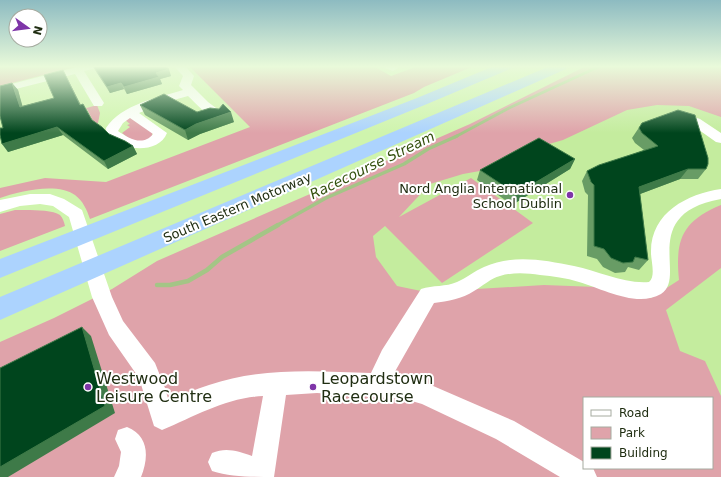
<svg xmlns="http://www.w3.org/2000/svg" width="721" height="477" font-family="'DejaVu Sans',sans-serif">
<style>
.built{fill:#c4ec9e}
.green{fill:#dfa3aa;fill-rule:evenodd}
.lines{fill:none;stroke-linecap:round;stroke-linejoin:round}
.stream-far2{stroke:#a4c586;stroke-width:3}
.stream-far1{stroke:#a4c586;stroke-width:3.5}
.stream{stroke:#a4c586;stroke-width:4.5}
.minor{fill:#fff;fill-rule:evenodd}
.highway{fill:#acd3fe;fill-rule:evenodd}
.wall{fill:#689c65}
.shaded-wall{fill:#3e7a48}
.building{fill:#00451d;stroke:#3e7a48}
.poi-dot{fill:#7e35a8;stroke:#fff;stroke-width:1.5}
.labels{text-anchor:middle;stroke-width:4;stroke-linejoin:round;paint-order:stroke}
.poi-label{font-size:13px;fill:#202e12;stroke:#fff;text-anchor:end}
.street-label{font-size:13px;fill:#202e12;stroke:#fff}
.water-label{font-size:14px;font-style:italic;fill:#324f0c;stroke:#fff}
.near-poi-label{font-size:16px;fill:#202e12;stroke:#fff;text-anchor:start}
</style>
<rect width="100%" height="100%" fill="#cff4ad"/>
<path class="built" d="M721 66V477L712 468V398H584V455L304 213Z"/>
<path class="green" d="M0 66H79L0 86Z
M189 66H377L375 67 391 76 418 66H474L424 87 414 93 90 219C87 210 83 201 75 195 58 182 18 191 0 198V188L45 178 106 182 250 127Z
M586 66H721V117L689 106 657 105 627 110 563 140 535 148 502 167 463 174 430 184 399 217 471 178 533 223 442 283 385 226 373 236 376 257 397 286 426 292 544 285 597 287 651 298 679 280C675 240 682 221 721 205V268L666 310 680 351 705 361 721 396V477H0V342L54 318 112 289 157 261 470 124ZM584 398H712V468H584Z
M97 105 100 113 98 123 95 125 87 109 69 113Z
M129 117 153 131 151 140 135 143 122 133 130 127 127 125 130 124 124 119Z
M15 210C26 210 51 209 60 215 63 218 64 222 65 226L0 251V214Z"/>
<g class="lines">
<path class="stream-far2" d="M455 137 509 108 600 66"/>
<path class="stream-far1" d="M276 226 326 198 404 164 428 149 457 136"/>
<path class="stream" d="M157 285H170L188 281 207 270 222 257 278 225"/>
<path class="minor" d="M81 66H98L97 68 84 71 104 103 102 106H94L75 74 0 93V87Z
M174 66H185L194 76 191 85 208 102 224 114 222 117C209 120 197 104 188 96L163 103 139 113 167 133C157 159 105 148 106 128 122 104 157 98 183 90L179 86 183 76ZM130 118 153 134C143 147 128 138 118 131L123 123Z
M384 66H397L398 68 393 71 385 68Z
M676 111 700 119 721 133V143L716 142 692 125 672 118 670 115 672 112Z
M721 189V199C637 214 688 278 661 294 637 308 603 289 579 282 566 278 553 276 540 275 527 273 513 272 500 276 491 278 483 286 474 291 462 299 448 301 434 303L393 375 424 382 514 421 584 462V468H593L597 477H560L496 439 422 404 405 399 317 393 286 395 274 477C253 477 231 477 212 471L208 462 212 453C226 447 238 451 252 456L263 396C225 398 196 416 162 430L154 426 139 378 109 335 92 297 69 217 53 206 40 204 20 206 0 212V200L30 194H50L64 199 82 210 112 297 123 321 155 363 165 388 169 402C182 396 195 389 209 385 261 367 317 371 371 373L382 350 421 289C433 285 446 287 457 282 467 278 474 271 484 267 513 254 544 260 574 266 599 271 623 284 649 282 656 276 651 261 651 253 650 213 687 194 721 189Z
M127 427C149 436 149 457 141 477H114L119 466 121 452 115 439 118 430Z"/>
<path class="highway" d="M494 66H512L510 69 427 104 0 278V259L417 98Z
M550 66H568L566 69 0 320V297Z"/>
</g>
<path class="wall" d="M93 66 171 76 160 79 162 84 127 94 124 89 110 93 97 73Z
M63 70 81 105 83 104 92 121 109 134 133 146 137 154 108 169 63 135 8 152 3 128 12 83 18 90 22 106 54 98Z
M140 105 197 112 234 122 200 134 188 140 145 115Z
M642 123 706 169 698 179H680L640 194 648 260 639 270 628 267 625 272 615 273 603 267 597 259 587 256 588 195 585 192 582 181 587 171 644 150 635 143 632 138Z
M575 159 570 169 512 205 477 180 480 170Z"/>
<path class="shaded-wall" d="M169 69 171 76 160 79 162 84 127 94 124 87 156 73Z
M12 83 18 90 25 115 20 107Z
M121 83 124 89 110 93 107 87Z
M231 112 234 122 200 134 188 140 185 130 196 124Z
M57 127 63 135 8 152 2 144Z
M133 146 137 154 108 169 104 161Z
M575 159 570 169 512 205 516 194Z
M688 169 680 179 632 197 639 187Z
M82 327 91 336 115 413 8 477H0V467Z"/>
<path class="building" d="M93 66H165L169 69 156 73 159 77 124 87 121 83 107 87Z
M63 70 80 105 83 104 92 120 102 127 109 134 125 141 133 146 104 161 57 127 2 144 0 135V128H3L0 116V86L12 83 20 107 54 98 44 75Z
M164 94 197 112 210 108 219 109 223 104 231 112 196 124 185 130 140 105Z
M678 110 695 115 708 158V164L706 169H688L639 187 648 260 635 257 633 262 623 263 611 258 604 249 594 246V185L591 182 587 171 599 165 658 146 642 133 639 128 642 123Z
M539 138 575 159 516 194 480 170Z
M82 327 105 406 0 467V368Z"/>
<linearGradient id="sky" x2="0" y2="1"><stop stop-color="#8dbbc1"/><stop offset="0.5" stop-color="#e9fada"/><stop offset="1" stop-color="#e9fada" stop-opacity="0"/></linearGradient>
<rect width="721" height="133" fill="url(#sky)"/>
<g class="poi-dot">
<circle cx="570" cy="195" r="4"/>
<circle cx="88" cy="387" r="4"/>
<circle cx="313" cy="387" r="4"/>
</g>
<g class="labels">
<g class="poi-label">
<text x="562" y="193">Nord Anglia International<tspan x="562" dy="15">School Dublin</tspan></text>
</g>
<g class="street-label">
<text transform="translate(237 207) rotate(-23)" y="5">South Eastern Motorway</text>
</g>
<g class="water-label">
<text transform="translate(372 165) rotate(-26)" y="5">Racecourse Stream</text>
</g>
<g class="near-poi-label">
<text x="96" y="384">Westwood<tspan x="96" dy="18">Leisure Centre</tspan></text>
<text x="321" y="384">Leopardstown<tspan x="321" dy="18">Racecourse</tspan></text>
</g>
</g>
<rect x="583" y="397" width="130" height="72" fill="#ffffff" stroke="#a6aba0"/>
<rect x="591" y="410" width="20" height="6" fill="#ffffff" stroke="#a6aba0"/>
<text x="619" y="417" font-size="12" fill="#202e12">Road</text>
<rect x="591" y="427" width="20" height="12" fill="#dfa3aa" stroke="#a6aba0"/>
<text x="619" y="437" font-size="12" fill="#202e12">Park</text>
<rect x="591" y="447" width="20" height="12" fill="#00451d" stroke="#a6aba0"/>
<text x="619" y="457" font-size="12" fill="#202e12">Building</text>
<g transform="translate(28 28) rotate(104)"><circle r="19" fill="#ffffff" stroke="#a6aba0"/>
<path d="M0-3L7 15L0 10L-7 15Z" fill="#7e35a8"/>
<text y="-6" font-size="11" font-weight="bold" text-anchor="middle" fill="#202e12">N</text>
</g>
</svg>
